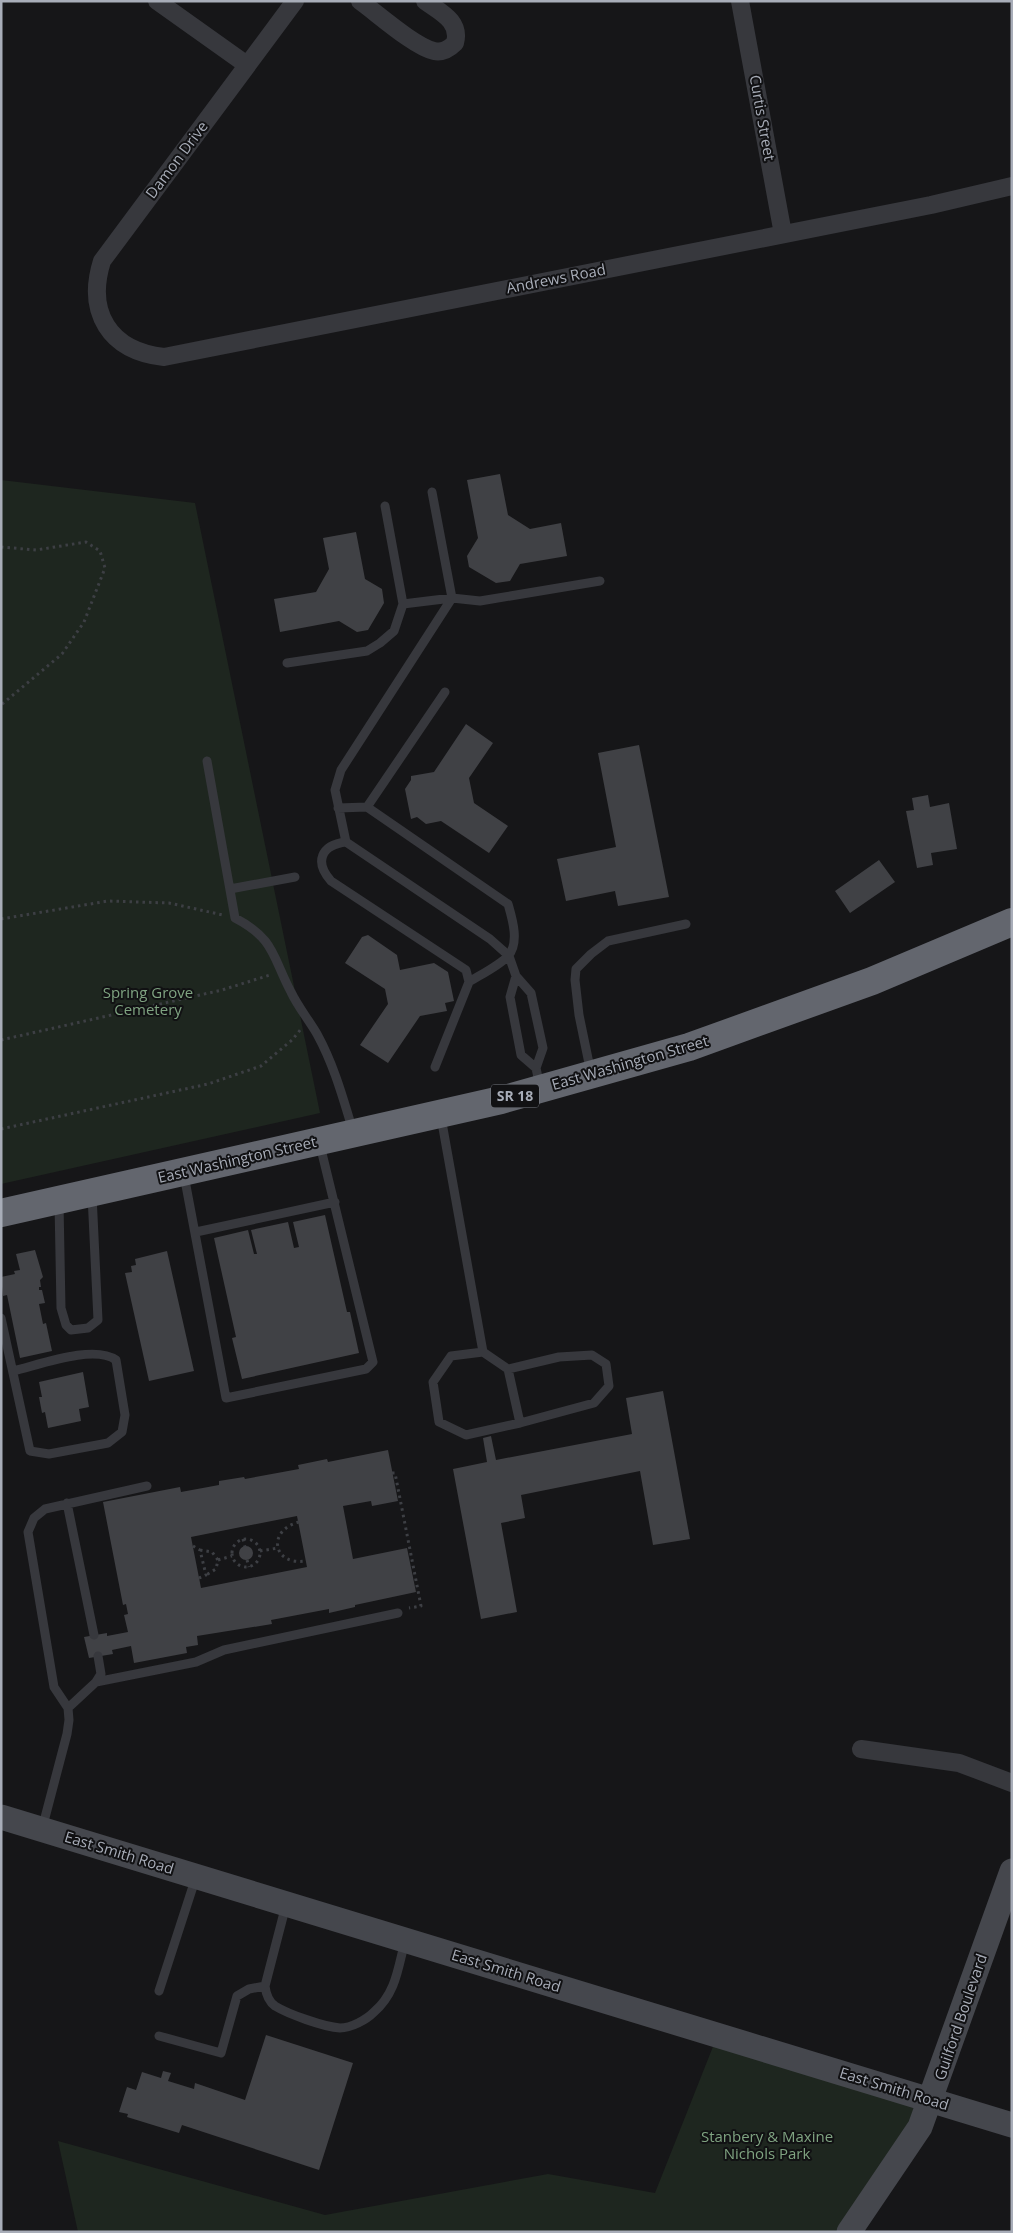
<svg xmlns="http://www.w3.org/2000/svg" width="1013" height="2233" font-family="'Open Sans',sans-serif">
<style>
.green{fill:#1e261f}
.building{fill:#404145;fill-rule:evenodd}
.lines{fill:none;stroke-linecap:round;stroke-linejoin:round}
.path{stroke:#3d3f44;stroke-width:3;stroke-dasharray:2.5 4;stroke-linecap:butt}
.lane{stroke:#37383d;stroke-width:9}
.street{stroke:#37383d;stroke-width:18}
.secondary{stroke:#45474d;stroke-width:25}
.highway{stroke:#63666e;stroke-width:28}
.labels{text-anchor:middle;stroke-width:4;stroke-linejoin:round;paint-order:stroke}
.shield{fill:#111113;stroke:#7b7e86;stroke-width:1}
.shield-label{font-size:14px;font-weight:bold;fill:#a8adb8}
.street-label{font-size:15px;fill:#a8adb8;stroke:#111113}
.park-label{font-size:15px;fill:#7fa381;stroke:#111113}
</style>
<rect width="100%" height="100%" fill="#161618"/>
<path class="green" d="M1 480 195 503 320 1113 1 1184Z
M716 2039 926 2104 844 2232H78L58 2141 325 2215 548 2174 655 2193Z"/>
<path class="building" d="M500 474 508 515 530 529 561 523 567 556 520 564 510 581 496 583 469 567 467 556 478 538 467 480Z
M356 532 365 579 382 589 384 603 368 630 357 632 339 621 280 632 274 599 316 592 329 569 323 538Z
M466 724 493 743 469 778 474 803 508 826 489 853 441 821 426 824 417 817 411 819 405 789 411 780V776L434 772Z
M639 745 669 897 618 906 615 891 566 901 557 859 616 847 598 753Z
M928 795 930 807 949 803 957 849 931 853 933 865 917 868 906 811 914 810 912 798Z
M879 860 895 882 850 913 835 891Z
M368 935 397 955 400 970 434 963 448 972 454 1001 445 1003 447 1011 420 1016 388 1063 360 1045 388 1004 385 989 345 963 362 937Z
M325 1215 347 1312H350L359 1353 242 1379 232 1338 236 1337 214 1238 248 1230 254 1254H257L251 1230 288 1222 294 1248 299 1247 293 1222Z
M35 1250 43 1277 40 1280 41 1287H39V1290H42L45 1303 39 1304 43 1324 46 1323 52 1351 20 1358 7 1295 3 1296 1 1277 15 1274 14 1271 20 1270 16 1254Z
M167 1251 194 1371 149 1381 125 1273 132 1272 131 1266 136 1265 135 1259Z
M83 1372 89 1407 79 1409 81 1421 48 1428 45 1412 42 1413 39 1397H42L39 1382Z
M663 1391 690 1539 653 1545 640 1471 521 1495 525 1518 501 1523 517 1612 481 1619 453 1469 487 1462 483 1438 491 1436 496 1460 632 1434 626 1398Z
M388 1450 398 1501 372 1506 371 1501 343 1506 353 1559 407 1548 416 1592 355 1605V1607L329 1613V1609L271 1620 272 1624 197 1636 198 1645 186 1647 187 1653 134 1663 131 1646 112 1650 113 1654 89 1658 84 1637 107 1633V1636L128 1632 124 1615 128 1614 126 1604 123 1605 103 1502 180 1487 181 1492 219 1485V1481L244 1477 245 1479 299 1469 298 1465 327 1459 328 1462ZM297 1516 307 1567 201 1588 191 1537Z
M239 1553a7 7 0 1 1 14 0a7 7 0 1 1-14 0Z
M266 2035 353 2063 319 2170 182 2125 179 2133 127 2117 128 2114 119 2112 127 2087 136 2090 142 2072 161 2078 163 2071 171 2073 168 2081 194 2089 195 2083 245 2100Z"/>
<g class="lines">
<path class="path" d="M1 547 36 550 86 542 100 551 105 568 84 622 62 654 1 705
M1 919 108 901 169 903 223 915
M1 1040 222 990 270 975
M1 1129 208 1084 261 1066 292 1040 301 1029
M392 1473H395L421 1606 409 1608
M299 1522C267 1530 272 1566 306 1561
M232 1553a14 14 0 1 1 28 0a14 14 0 1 1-28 0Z
M243 1539 245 1547
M193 1546 200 1550 206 1575 199 1578
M200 1550 212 1552 218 1560 216 1569 206 1575
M260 1551 278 1548
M218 1560 232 1556
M247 1560 249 1567"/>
<path class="lane" d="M403 604 452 598 432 492
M287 663 367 651 380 643 394 631 403 604 385 506
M207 761 235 918C275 939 272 956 291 992 298 1007 309 1020 317 1034 334 1065 343 1098 353 1131
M367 807 445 692
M338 808 367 807 508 904C512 918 520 943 508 956 500 965 480 975 469 982
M346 842 335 790 341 770 452 598 480 601 600 581
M230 889 295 877
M435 1067 469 982 466 970 331 881C314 862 321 845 346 842L490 939 509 956 516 976
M536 1068 521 1055 510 997 516 976 531 993 543 1048 536 1068 540 1087
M591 1073 579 1015 575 980 576 969 591 954 608 941 686 924
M441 1117 483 1352 451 1356 433 1382 439 1422 466 1435 520 1423 594 1403 609 1386 606 1364 592 1355 559 1357 508 1369 483 1352
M184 1175 226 1398 366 1369 373 1362 320 1145
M59 1203 61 1308 66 1325 71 1330 88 1328 98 1320 92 1195
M196 1232 335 1202
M1 1318 30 1451 49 1454 108 1443 122 1432 125 1415 116 1360C94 1344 39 1365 13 1371
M508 1369 520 1423
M67 1503 94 1635
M96 1682 196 1662 224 1650 398 1613
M68 1708 96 1682 101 1674 98 1656
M42 1829 67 1734 69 1720 68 1708 54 1687 28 1532 34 1518 45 1509 147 1486
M286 1905 265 1986C266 1994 268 2001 275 2006 288 2014 324 2027 340 2028 351 2028 366 2020 374 2012 396 1993 398 1968 405 1941
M159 1991 196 1877
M159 2036 221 2053 237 1996 249 1989 265 1986"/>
<path class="street" d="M157 1 247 65
M295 1 102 261C86 312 109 351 164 357L931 205 1012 186
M360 1C378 14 415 47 434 51 443 53 449 49 455 43 461 21 440 12 425 1
M740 1 783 234
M861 1749 959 1763 1012 1783"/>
<path class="secondary" d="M1 1817 1012 2125
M849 2232 920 2127 1012 1871"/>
<path class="highway" d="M1 1213 501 1100 689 1047 872 981 1012 922"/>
</g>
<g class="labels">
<rect class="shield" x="491" y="1084.5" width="48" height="23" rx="4"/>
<g class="shield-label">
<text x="515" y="1101">SR 18</text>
</g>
<g class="street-label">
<text transform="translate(762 118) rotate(80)" y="5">Curtis Street</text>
<text transform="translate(177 160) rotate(-53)" y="5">Damon Drive</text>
<text transform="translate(556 279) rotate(-11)" y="5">Andrews Road</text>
<text transform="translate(630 1063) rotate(-16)" y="5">East Washington Street</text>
<text transform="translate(237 1160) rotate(-13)" y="5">East Washington Street</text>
<text transform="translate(119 1853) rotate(17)" y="5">East Smith Road</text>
<text transform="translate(506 1971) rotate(17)" y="5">East Smith Road</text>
<text transform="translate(961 2017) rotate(-71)" y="5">Guilford Boulevard</text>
<text transform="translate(894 2089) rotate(17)" y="5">East Smith Road</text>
</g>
<g class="park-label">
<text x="148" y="998">Spring Grove<tspan x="148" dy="17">Cemetery</tspan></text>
<text x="767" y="2142">Stanbery &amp; Maxine<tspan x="767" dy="17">Nichols Park</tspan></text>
</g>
</g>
<rect width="1013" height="2233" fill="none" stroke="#a8adb8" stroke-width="5"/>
</svg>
